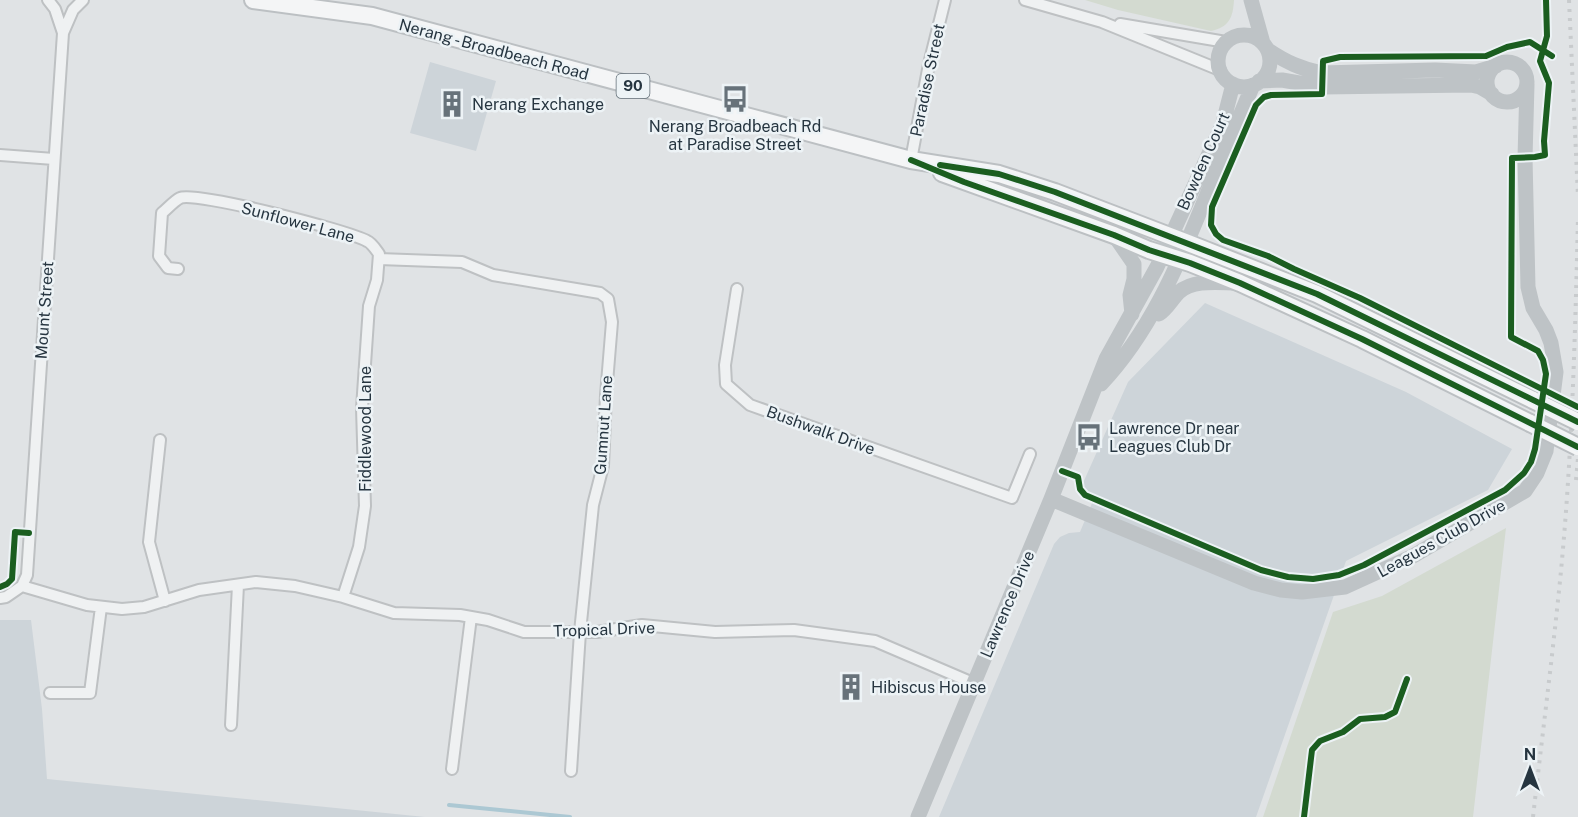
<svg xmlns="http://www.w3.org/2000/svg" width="1578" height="817" font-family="'Public Sans',sans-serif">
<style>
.built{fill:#cdd4d9}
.green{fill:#d3dad0}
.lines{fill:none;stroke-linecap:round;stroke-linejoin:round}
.stream{stroke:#acc8d3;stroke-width:4}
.street-casing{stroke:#bec1c3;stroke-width:14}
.primary-casing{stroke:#bcc0c3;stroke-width:20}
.street{stroke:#eff1f2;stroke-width:10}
.secondary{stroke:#bec3c6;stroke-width:15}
.primary{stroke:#f4f5f6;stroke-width:16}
.rail{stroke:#c8cbcd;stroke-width:4;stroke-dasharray:3 6;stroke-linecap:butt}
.primary-bridge-casing{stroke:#bcc0c3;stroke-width:20;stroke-linecap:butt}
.primary-bridge{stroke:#f4f5f6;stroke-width:16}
.cycleway-casing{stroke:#edf3f6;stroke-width:10}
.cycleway{stroke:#1b5e20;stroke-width:6}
.labels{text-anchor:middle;stroke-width:5;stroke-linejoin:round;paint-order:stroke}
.shield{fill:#edf3f6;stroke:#626e77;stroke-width:1.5}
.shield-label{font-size:15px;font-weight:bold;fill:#263540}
.street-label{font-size:16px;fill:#263540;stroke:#edf3f6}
.poi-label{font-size:16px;fill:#263540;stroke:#edf3f6;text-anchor:start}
</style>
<rect width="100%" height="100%" fill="#e0e3e5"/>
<path class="built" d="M430 62 496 81 476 151 410 133Z
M1205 303 1406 392 1512 449 1488 490 1346 561 1256 817H939L1054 544 1060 537 1069 533 1080 532 1095 496 1085 491 1083 483 1128 382Z
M0 620H31L42 709 47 779 425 817H0Z"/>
<path class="green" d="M1085 0H1234C1233 18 1229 27 1211 31L1118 10Z
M1506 528 1473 817H1263L1333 612 1382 596Z"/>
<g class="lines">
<path class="stream" d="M449 805 570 817"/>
<defs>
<path id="street" d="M48 0 55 9 63 33
M1025 0 1102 22 1220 70
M1120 24 1226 42
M0 155 54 159
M911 160 929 64 945 0
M379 259 462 262 493 275 600 293 608 299 612 322 606 395 603 466 593 505 580 632 571 771
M178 269 168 268 159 256 162 213C167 209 174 201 180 198 195 191 347 230 367 241 372 243 376 250 379 254L377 280 369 306 362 408 365 506 359 547 343 597
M737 289 725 365 726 384 750 405 1012 498 1030 454
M160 440 149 542 165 601
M22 586 87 605 122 609 144 607 199 590 256 582 295 586 343 597 394 613 460 615 488 620 524 632H597L642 625 715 632 794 630 875 641 973 683
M22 586 27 575 63 33 73 10 83 0
M0 598 6 597 22 586
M50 693H90L101 607
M231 725 238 585
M452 769 471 617"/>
<path id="primary" d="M253 0 372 16 911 160 999 174 1055 192 1188 243 1317 294 1533 400
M942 173 1114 235 1149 250 1190 263 1240 283 1362 339 1530 423"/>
</defs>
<use href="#street" class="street-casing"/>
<use href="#primary" class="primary-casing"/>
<use href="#street" class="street"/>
<path class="secondary" d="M1251 0 1263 43
M1218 61a26 26 0 1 1 52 0a26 26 0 1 1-52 0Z
M1268 50C1286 62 1301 69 1322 73L1435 70 1476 72 1496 66
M1487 82a20 20 0 1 1 40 0a20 20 0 1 1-40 0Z
M1259 81 1282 80 1322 87 1471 85 1480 87 1492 94
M1114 235 1134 264V279L1130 295 1132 314
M1159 314C1167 309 1172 299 1179 292 1194 279 1219 283 1237 283
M1101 384C1149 333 1177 268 1203 204 1220 164 1236 125 1253 85
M1051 499 1254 583 1281 590 1302 592 1345 587 1413 556 1525 491 1537 473 1546 451 1556 372 1551 343 1546 330 1533 308 1528 287 1525 158 1527 84
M918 817 1051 499 1106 359 1157 267 1223 123 1233 84"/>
<use href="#primary" class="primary"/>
<path class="rail" d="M1569 0 1578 197
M1576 480 1578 458
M1533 817C1542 738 1552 660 1560 581 1572 460 1575 339 1578 217"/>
<defs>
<path id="primary-bridge" d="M1533 400 1578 422
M1530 423 1578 447"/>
</defs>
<use href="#primary-bridge" class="primary-bridge-casing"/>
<use href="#primary-bridge" class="primary-bridge"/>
<defs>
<path id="cycleway" d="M1552 56 1530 42 1507 47 1486 56 1340 57 1323 61 1322 94 1271 95 1264 97 1256 105 1212 207 1211 225 1216 234 1223 240 1268 256 1294 269 1360 298 1578 407
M911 160 964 182 1114 235 1149 250 1190 263 1240 283 1362 339 1578 447
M940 165 999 174 1055 192 1317 294 1578 422
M1062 471 1078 477 1080 489 1085 495 1261 570 1288 577 1313 579 1339 575 1364 565 1505 490 1524 473 1531 462 1535 449 1546 374 1543 360 1538 351 1511 337 1512 158 1535 157 1545 155 1544 141 1549 83 1540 61 1547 36 1546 0
M0 587 7 584 12 579 15 532 29 533
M1304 817 1312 750 1320 741 1343 732 1360 719 1385 717 1395 712 1407 679"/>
</defs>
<use href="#cycleway" class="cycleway-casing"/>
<use href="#cycleway" class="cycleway"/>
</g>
<defs>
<symbol id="bus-bare" viewBox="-9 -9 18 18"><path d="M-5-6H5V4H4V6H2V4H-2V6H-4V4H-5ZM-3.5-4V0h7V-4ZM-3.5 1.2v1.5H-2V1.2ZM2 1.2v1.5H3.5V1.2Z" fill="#67727a" stroke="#edf3f6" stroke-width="2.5" paint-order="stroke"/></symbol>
<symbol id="building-bare" viewBox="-9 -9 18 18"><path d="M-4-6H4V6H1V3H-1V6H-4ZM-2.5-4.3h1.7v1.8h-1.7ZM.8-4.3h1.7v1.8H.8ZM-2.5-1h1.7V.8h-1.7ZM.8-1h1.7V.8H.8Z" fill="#67727a" stroke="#edf3f6" stroke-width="2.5" paint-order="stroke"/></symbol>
</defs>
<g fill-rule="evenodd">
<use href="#bus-bare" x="716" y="80" width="38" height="38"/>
<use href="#building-bare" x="433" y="85" width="38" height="38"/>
<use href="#bus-bare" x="1070" y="418" width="38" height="38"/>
<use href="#building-bare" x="832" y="668" width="38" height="38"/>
</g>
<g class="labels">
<rect class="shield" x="616.5" y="74" width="33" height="24" rx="4.5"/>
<g class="shield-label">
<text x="633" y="91">90</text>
</g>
<g class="street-label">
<text transform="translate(494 49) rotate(15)" y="6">Nerang - Broadbeach Road</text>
<text transform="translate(927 80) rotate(-78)" y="6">Paradise Street</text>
<text transform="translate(1203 161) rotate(-66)" y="6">Bowden Court</text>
<text transform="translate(298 222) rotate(15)" y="6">Sunflower Lane</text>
<text transform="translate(44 310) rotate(-86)" y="6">Mount Street</text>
<text transform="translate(603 425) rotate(-86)" y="6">Gumnut Lane</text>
<text transform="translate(365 429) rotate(-90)" y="6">Fiddlewood Lane</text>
<text transform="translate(821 430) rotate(20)" y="6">Bushwalk Drive</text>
<text transform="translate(1441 538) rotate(-29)" y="6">Leagues Club Drive</text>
<text transform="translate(1007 604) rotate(-67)" y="6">Lawrence Drive</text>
<text transform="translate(604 629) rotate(-2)" y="6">Tropical Drive</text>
</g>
<g class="poi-label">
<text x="472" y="110">Nerang Exchange</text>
<text x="735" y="132" text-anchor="middle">Nerang Broadbeach Rd<tspan x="735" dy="18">at Paradise Street</tspan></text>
<text x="1109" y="434">Lawrence Dr near<tspan x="1109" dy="18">Leagues Club Dr</tspan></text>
<text x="871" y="693">Hibiscus House</text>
</g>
</g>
<g transform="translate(1530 769)" stroke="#edf3f6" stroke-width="4.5" paint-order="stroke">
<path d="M0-4.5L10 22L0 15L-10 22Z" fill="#263540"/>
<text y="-9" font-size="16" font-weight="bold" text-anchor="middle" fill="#263540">N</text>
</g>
</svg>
